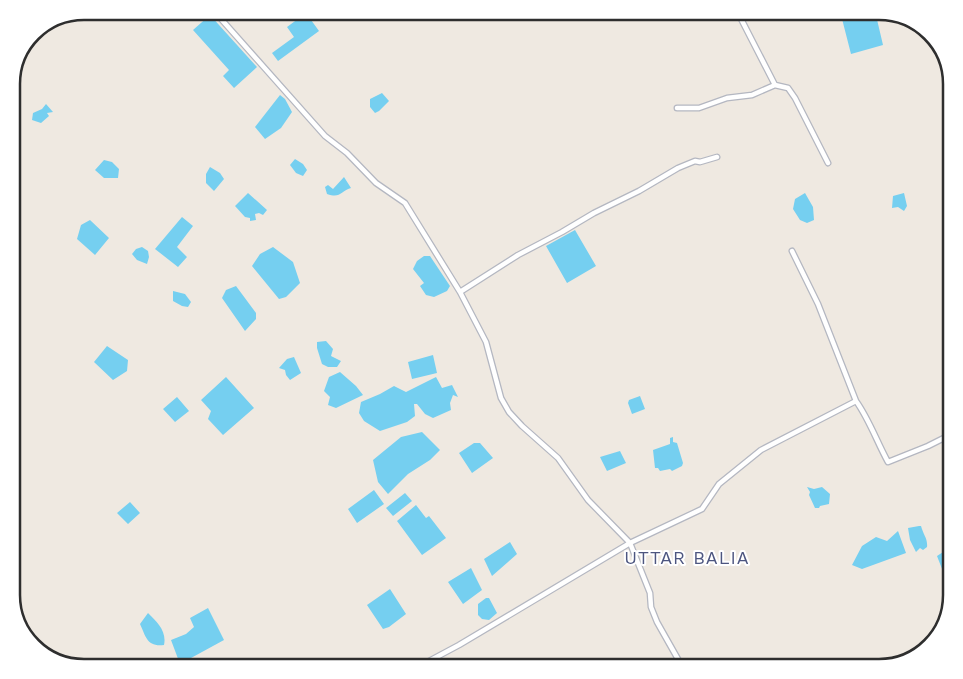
<svg xmlns="http://www.w3.org/2000/svg" width="963" height="679" font-family="'Work Sans',sans-serif">
<style>
.water{fill:#75cff0}
.lines{fill:none;stroke-linecap:round;stroke-linejoin:round}
.minor-casing{stroke:#b4b7c1;stroke-width:7}
.minor{stroke:#fff;stroke-width:4.5}
.labels{text-anchor:middle;stroke-width:4;stroke-linejoin:round;paint-order:stroke}
.quarter-label{font-size:18px;letter-spacing:1px;fill:#4d5680;stroke:#fff}
.rim{fill:none;stroke:#2e2e2e;stroke-width:2.5}
</style>
<rect width="100%" height="100%" fill="#efe9e1"/>
<path class="water" d="M840 11H875L883 45 851 54Z
M306 13 319 31 278 61 272 53 294 37 287 27Z
M210 15 257 67 234 88 223 76 229 70 193 30Z
M382 93 389 101 379 111 375 113 370 107V99Z
M280 95 285 99 292 112 281 128 265 139 255 127Z
M46 104 53 112 47 113 49 116 41 123 32 120 33 113 42 109Z
M295 159 303 164 307 170 303 176 296 173 290 165Z
M104 160 112 162 119 169 118 178H104L95 170Z
M210 167 220 173 224 179 214 191 206 183V174Z
M344 177 351 188C340 191 341 199 327 194L325 187 328 185 333 189Z
M248 193 267 210 263 215 259 213 255 214 256 220 250 221V218L245 217 235 206Z
M805 193 813 207 814 220 807 223 800 220 793 209 795 199Z
M904 193 907 206 904 211 898 207 892 208 893 196Z
M182 217 193 226 177 247 187 257 178 267 155 249Z
M90 220 109 238 95 255 77 239 81 225Z
M575 230 596 266 567 283 546 246Z
M142 247 148 251 149 257 147 264 137 260 132 254 136 249Z
M273 247 293 262 300 283 286 297 279 299 252 266 260 254Z
M424 256H430L450 286 447 291 434 297 426 295 420 286 424 283 413 269 417 261Z
M236 286 256 313V319L245 331 222 298 226 290Z
M173 291 185 294 191 302 188 307 182 306 173 301Z
M326 341 333 349 331 356 341 361 337 367H328L322 364 317 348V342Z
M107 346 128 360 127 371 113 380 94 362Z
M433 355 437 373 412 379 408 362Z
M294 357 301 373 290 380 286 375 285 370 279 368 287 359Z
M340 372 356 386 363 395 336 408 328 405 330 397 324 391 329 377Z
M226 377 254 408 223 435 208 419 211 411 201 400Z
M436 377 442 388 452 385 458 397 453 395 450 403 451 410 433 418 425 414 417 404H414L415 416 407 422 380 431 364 421 359 413 361 402 380 394 394 386 406 392Z
M640 396 645 409 632 414 628 403 629 400Z
M177 397 189 411 175 422 163 409Z
M422 432 440 450 430 460 408 474 388 494 378 482 373 460 401 437Z
M673 437V442L677 443 683 463 682 466 672 471 670 469 660 471 658 468H655L653 450 670 444V438Z
M474 443H480L493 458 472 473 459 453Z
M620 451 626 463 607 471 600 457Z
M807 487 814 489 822 487 830 494 829 504 820 506 819 508H815L809 495 810 492Z
M374 490 384 504 357 523 348 509Z
M405 493 412 501 393 516 386 508Z
M130 502 140 513 128 524 117 513Z
M416 505 426 518 429 516 446 538 422 555 397 521Z
M919 526H921C923 534 928 539 927 547L923 550 920 548 916 552 910 540 908 528Z
M898 531 906 553 862 569 852 565 862 546 876 537 887 541Z
M510 542 517 554 492 576 484 559Z
M952 546V571L944 574 937 556Z
M471 568 482 590 463 604 448 582Z
M390 589 406 614 389 627 383 629 367 605Z
M486 598H489L497 613 489 620 482 619 478 615V604Z
M208 608 224 640 180 664 171 640 186 634 194 627 190 618Z
M148 613C157 622 167 631 164 645 147 647 146 637 140 624Z"/>
<g class="lines">
<defs>
<path id="minor" d="M214 11 325 136 347 153 376 183 405 203 460 292 486 342 501 398 509 412 522 426 558 458 588 500 630 543 650 593 651 607 657 622 683 668
M737 11 775 85
M741 16 765 11
M677 108H699L727 98 752 95 775 85 788 88 795 98 828 163
M792 251 818 304 856 401C869 419 877 442 888 462L928 446 952 434
M460 292 518 255 562 232 594 213 639 191 678 168 695 161 700 162 717 157
M416 668 459 645 630 543 702 509 719 484 761 450 856 401"/>
</defs>
<use href="#minor" class="minor-casing"/>
<use href="#minor" class="minor"/>
</g>
<g class="labels">
<g class="quarter-label">
<text x="687" y="564">UTTAR BALIA</text>
</g>
</g>
<path d="M0 0H963V679H0ZM84 20H879A64 64 0 0 1 943 84V595A64 64 0 0 1 879 659H84A64 64 0 0 1 20 595V84A64 64 0 0 1 84 20Z" fill="#fff" fill-rule="evenodd"/>
<path class="rim" d="M84 20H879A64 64 0 0 1 943 84V595A64 64 0 0 1 879 659H84A64 64 0 0 1 20 595V84A64 64 0 0 1 84 20Z"/>
</svg>
